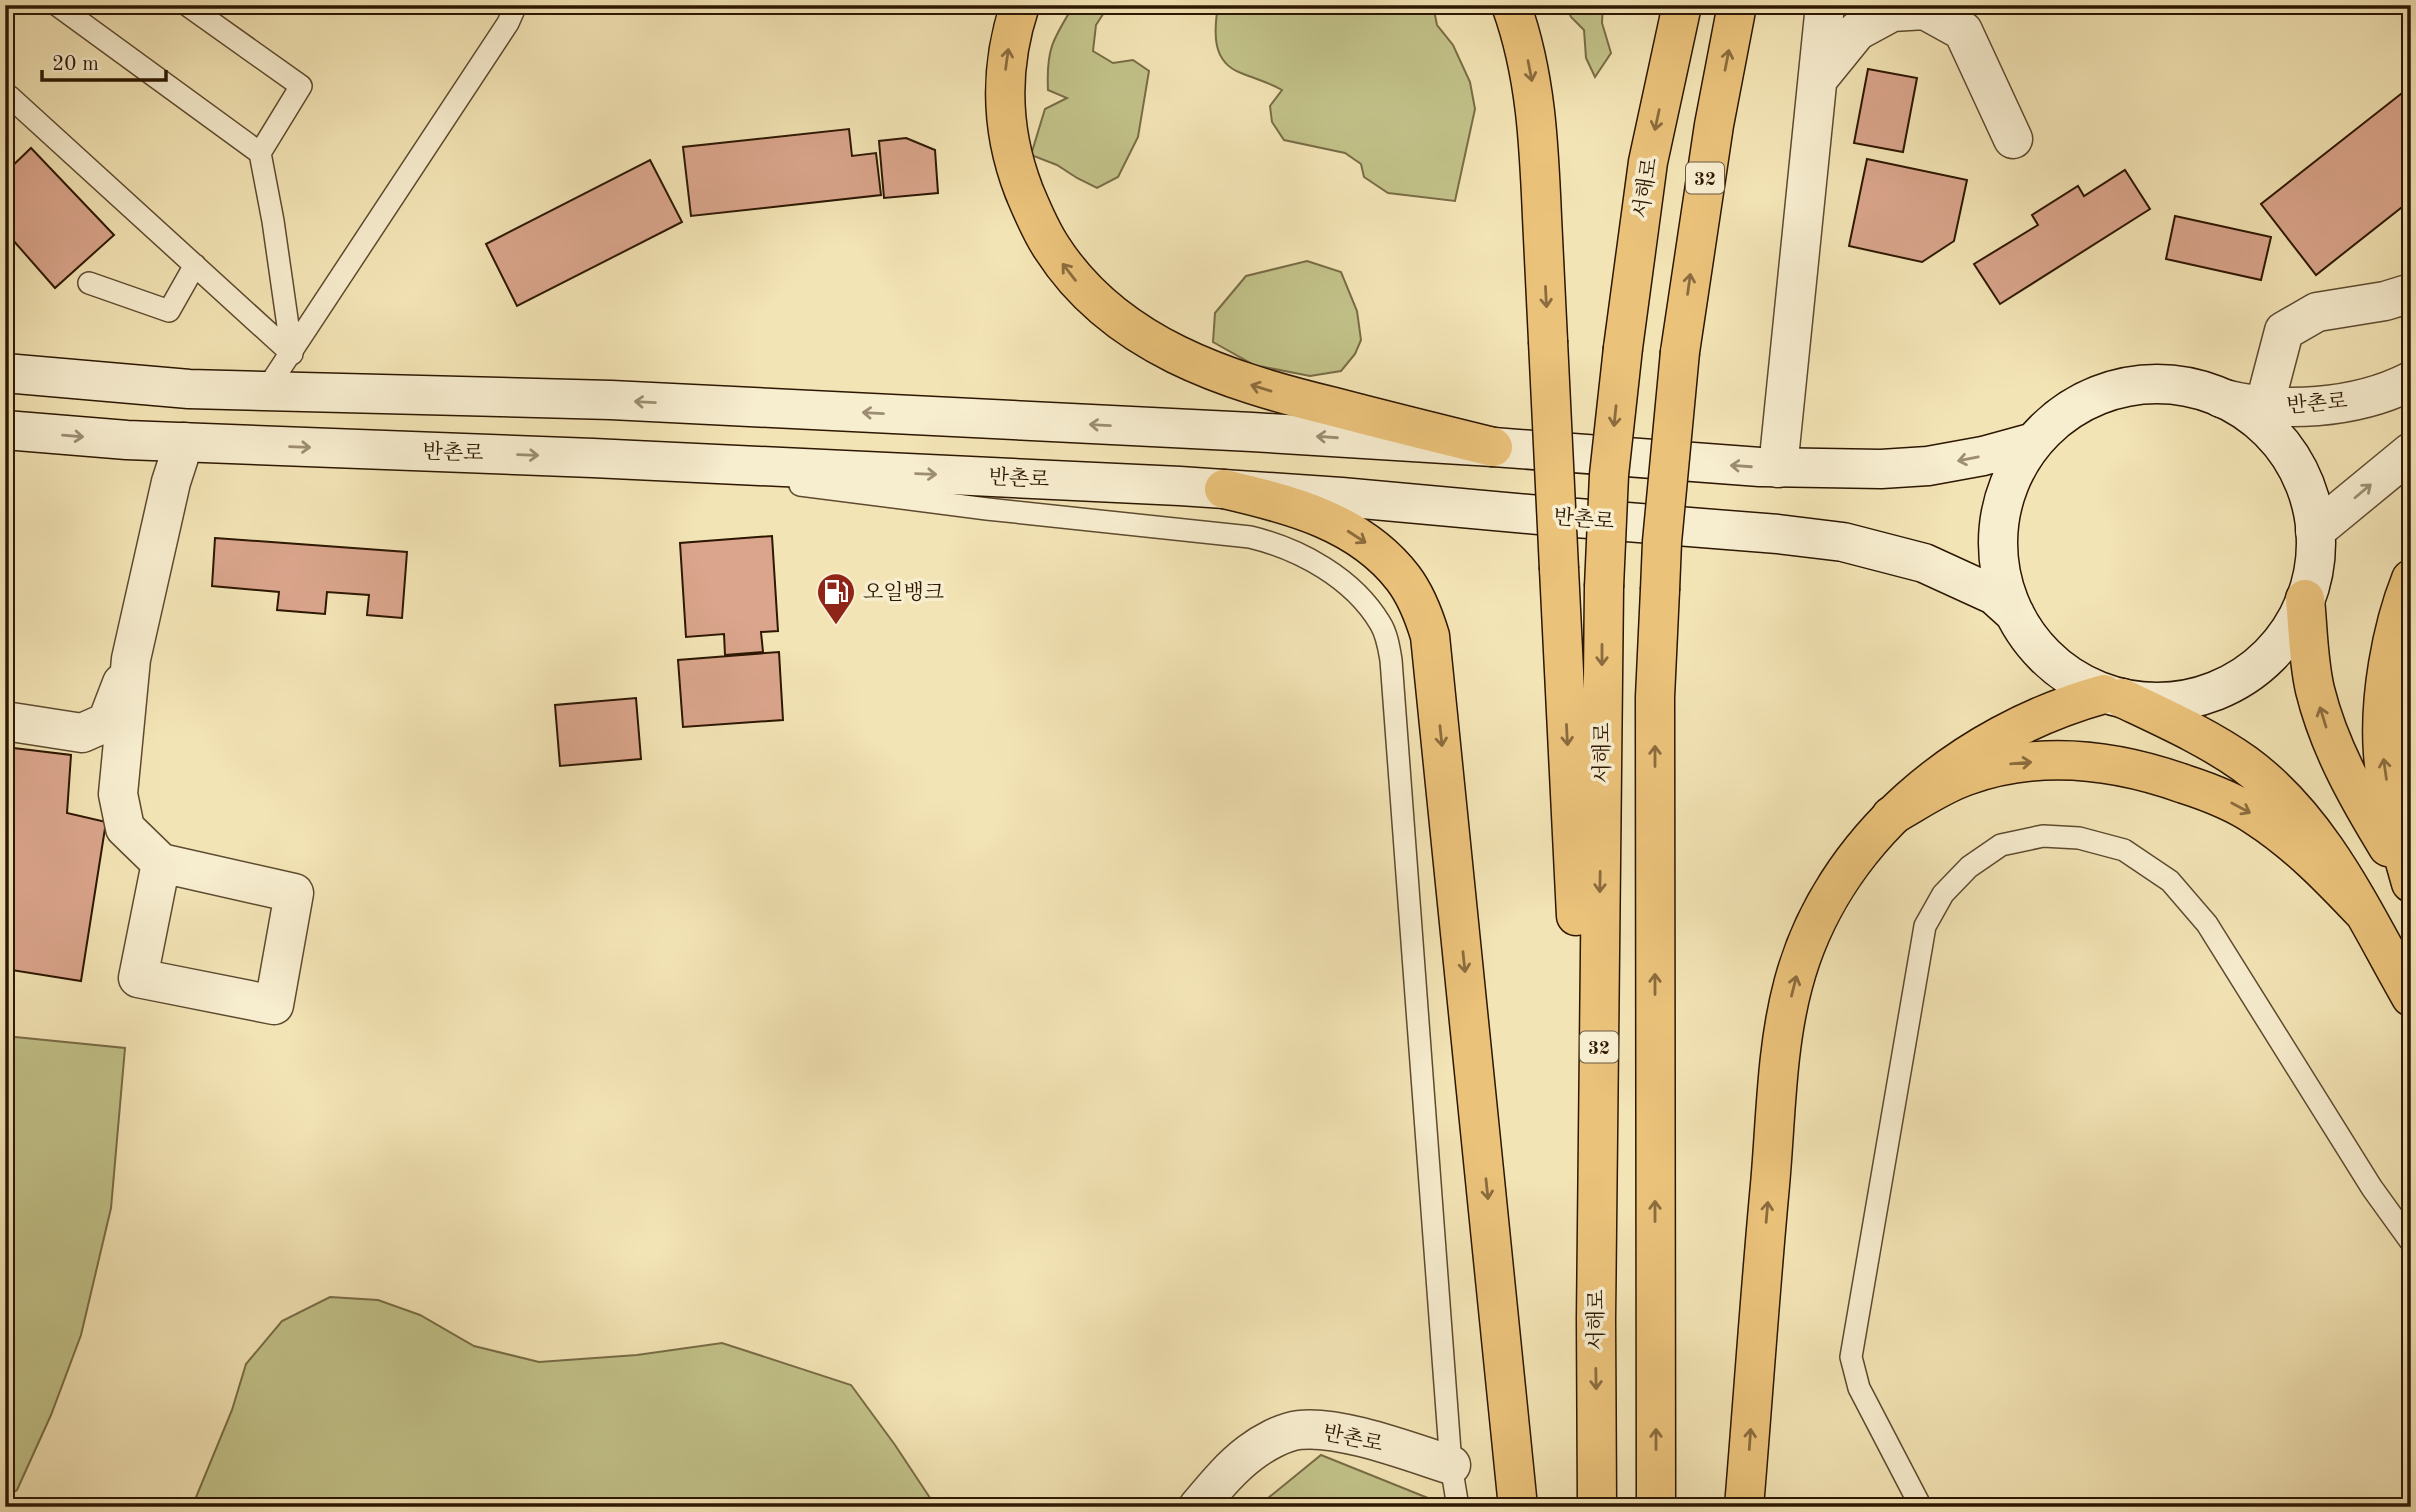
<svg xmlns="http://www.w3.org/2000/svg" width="2416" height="1512" font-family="'Old Standard TT','Noto Serif KR',serif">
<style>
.green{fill:#c2c289;stroke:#786c46;stroke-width:2}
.building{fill:#daa58c;stroke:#2d1702;stroke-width:2}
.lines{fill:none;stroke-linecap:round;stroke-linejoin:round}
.service-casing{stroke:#5e4a2f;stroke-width:24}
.minor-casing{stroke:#5e4a2f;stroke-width:41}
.secondary-casing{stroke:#2d1702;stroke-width:41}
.trunk-casing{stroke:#2d1702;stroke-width:41}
.motorway-casing{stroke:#2d1702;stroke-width:41}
.service{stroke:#f7edcf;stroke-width:21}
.minor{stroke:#f7edcf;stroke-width:38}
.secondary{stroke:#f7edcf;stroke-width:38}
.trunk{stroke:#eac27a;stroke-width:38}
.motorway{stroke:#eac27a;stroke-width:38}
.trunk-bridge-casing{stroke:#2d1702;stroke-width:41;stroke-linecap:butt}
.trunk-bridge{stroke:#eac27a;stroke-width:38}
.oneway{stroke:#8c6c3e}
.oneway2{stroke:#9c8d73}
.labels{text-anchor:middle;stroke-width:7;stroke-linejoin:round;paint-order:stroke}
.shield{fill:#f7edcf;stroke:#6a5740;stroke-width:2}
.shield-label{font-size:19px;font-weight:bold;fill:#2d1702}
.street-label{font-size:21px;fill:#2d1702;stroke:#f7edcf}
.poi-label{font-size:21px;fill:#2d1702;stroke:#f7edcf;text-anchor:start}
</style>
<rect width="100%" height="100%" fill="#f3e4b5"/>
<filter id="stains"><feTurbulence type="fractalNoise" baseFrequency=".00286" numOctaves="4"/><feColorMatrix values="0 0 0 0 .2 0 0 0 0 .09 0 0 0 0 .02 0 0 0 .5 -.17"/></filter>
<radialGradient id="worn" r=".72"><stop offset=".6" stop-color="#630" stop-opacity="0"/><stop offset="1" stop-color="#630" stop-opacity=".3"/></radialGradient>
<path class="green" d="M1074 5H1109L1096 25 1093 51 1113 63 1133 60 1149 71 1138 137 1118 177 1097 188 1077 178 1057 165 1031 155 1045 109 1067 98 1048 90C1046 49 1053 39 1074 5Z
M1218 5H1433L1437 25 1453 45 1470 82 1475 109 1455 201 1388 193 1364 177 1361 164 1345 153 1284 140 1272 122 1270 106 1282 90C1268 82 1256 79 1241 73 1211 62 1214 31 1218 5Z
M1566 5H1603L1602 23 1611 53 1595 77 1586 58 1584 30 1571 17Z
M1307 261 1341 272 1357 311 1361 340 1355 354 1341 371 1310 376 1254 365 1213 342 1215 313 1246 276Z
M5 1036 125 1048 111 1208 81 1335 51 1415 17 1490 5 1497Z
M330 1297 378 1300 420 1315 474 1346 539 1362 637 1355 722 1343 851 1385 895 1445 936 1507H192L232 1410 246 1364 282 1321Z
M1321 1455 1433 1500 1434 1507H1257Z"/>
<path class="building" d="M1868 69 1917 78 1903 152 1854 143Z
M2411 86V200L2316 275 2261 204Z
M849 129 852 156 876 153 881 195 691 216 683 147Z
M906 138 935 150 938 193 884 198 879 141Z
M31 148 114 235 55 288 5 231V173Z
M1867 159 1967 180 1954 241 1922 262 1849 246Z
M650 160 682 222 517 306 486 244Z
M2125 170 2150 209 2000 304 1974 264 2038 225 2032 215 2078 186 2084 196Z
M2175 216 2271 237 2261 280 2166 259Z
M772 536 778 631 761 632 763 652 725 655 724 634 686 637 680 543Z
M215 538 407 552 402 618 367 615 369 595 327 592 325 614 277 610 279 592 212 586Z
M779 652 783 720 683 727 678 660Z
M636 698 641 759 560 766 555 705Z
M5 747 71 755 67 813 106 822 81 981 5 969Z"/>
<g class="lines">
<defs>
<path id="service" d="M57 5 260 153
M9 96 292 354 273 221 260 153 301 86 187 5
M89 283 169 311 195 265
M266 390 508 23 516 5
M800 485 987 509 1250 537C1300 549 1353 578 1380 623 1387 634 1389 648 1391 660L1451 1465 1458 1507
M1921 1507 1859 1388 1851 1357 1925 926 1943 894 1969 867 2001 845 2043 836 2079 838 2124 850 2170 881 2207 924 2372 1188 2411 1242"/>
<path id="minor" d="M1818 79 1857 31 1892 12 1925 10 1963 31 2013 139
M2221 398C2280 414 2356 409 2411 381
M2264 407 2284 331 2317 312 2385 301 2411 293
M1778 468 1825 5
M2315 531 2411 452
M5 721 82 733 107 722 122 683
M161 863 138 978 274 1005 294 893 161 863 125 828 118 794 131 659 171 482 184 442
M1198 1507C1214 1488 1230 1468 1250 1453 1263 1443 1283 1432 1299 1430 1340 1425 1410 1452 1451 1465"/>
<path id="secondary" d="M5 373 189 389 611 400 1252 432 1493 447 1760 467 1881 469 1928 466 1983 456 2034 442
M1998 543a159 159 0 1 1 318 0a159 159 0 1 1-318 0Z
M5 430 127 440 593 458 1180 486 1341 497 1539 515 1778 534 1843 542 1924 563 1994 595 2015 614"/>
<path id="trunk" d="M1020 5C999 68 1000 129 1024 191 1032 210 1040 230 1052 248 1115 346 1227 381 1334 407 1387 421 1440 434 1493 447
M1511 5C1536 74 1539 145 1542 217 1544 258 1546 300 1548 341
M1623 348 1648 162 1682 5
M1680 352 1714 125 1737 5
M1224 489C1290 504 1360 522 1403 578 1416 595 1424 616 1430 636L1518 1507
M1559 569 1576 916
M1597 1507 1596 1319 1604 587
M1656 1507 1655 697 1660 590
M1744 1507C1753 1399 1760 1292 1770 1185 1776 1118 1776 1049 1793 985 1831 839 1963 733 2104 694"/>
<path id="motorway" d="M2411 579C2391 629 2379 699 2383 753 2386 797 2399 841 2411 883
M2305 599C2308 629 2308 660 2315 690 2329 747 2358 798 2388 847
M2122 698C2164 718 2207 737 2245 764 2323 821 2364 915 2411 997
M1891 816C1916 802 1940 785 1966 776 2038 750 2114 759 2184 784 2209 792 2235 802 2257 817 2297 843 2330 877 2363 912"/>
</defs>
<use href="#service" class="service-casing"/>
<use href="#minor" class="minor-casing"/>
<use href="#secondary" class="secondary-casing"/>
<use href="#trunk" class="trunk-casing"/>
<use href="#motorway" class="motorway-casing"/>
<use href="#service" class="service"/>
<use href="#minor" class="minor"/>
<use href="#secondary" class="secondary"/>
<use href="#trunk" class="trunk"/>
<use href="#motorway" class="motorway"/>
<defs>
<path id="trunk-bridge" d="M1548 341 1559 569
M1604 587 1609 475 1623 348
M1660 590 1662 542 1680 352"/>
</defs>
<use href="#trunk-bridge" class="trunk-bridge-casing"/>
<use href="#trunk-bridge" class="trunk-bridge"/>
</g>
<defs><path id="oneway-shaft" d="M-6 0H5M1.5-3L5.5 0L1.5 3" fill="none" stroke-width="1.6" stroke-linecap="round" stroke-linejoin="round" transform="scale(1.75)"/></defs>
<g class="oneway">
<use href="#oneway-shaft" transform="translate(1007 59) rotate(-82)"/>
<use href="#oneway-shaft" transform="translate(1727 60) rotate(-79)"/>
<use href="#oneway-shaft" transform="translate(1530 71) rotate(79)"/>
<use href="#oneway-shaft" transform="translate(1657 120) rotate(102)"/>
<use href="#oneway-shaft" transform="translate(1069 272) rotate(-128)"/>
<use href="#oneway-shaft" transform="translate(1689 284) rotate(-82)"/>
<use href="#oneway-shaft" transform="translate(1546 297) rotate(87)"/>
<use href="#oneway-shaft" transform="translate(1261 388) rotate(-163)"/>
<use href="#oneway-shaft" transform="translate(1615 416) rotate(96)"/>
<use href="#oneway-shaft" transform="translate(1357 537) rotate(33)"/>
<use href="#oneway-shaft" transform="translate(1602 655) rotate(90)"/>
<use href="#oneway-shaft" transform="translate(2323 717) rotate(-107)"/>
<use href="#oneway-shaft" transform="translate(1567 735) rotate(87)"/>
<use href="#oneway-shaft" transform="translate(1441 736) rotate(84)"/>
<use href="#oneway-shaft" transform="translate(1655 756) rotate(-90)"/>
<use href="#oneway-shaft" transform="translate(2021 763) rotate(-5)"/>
<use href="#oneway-shaft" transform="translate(2385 769) rotate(-98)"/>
<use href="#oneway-shaft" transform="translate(2241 808) rotate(28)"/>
<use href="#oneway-shaft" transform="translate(1600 882) rotate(91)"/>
<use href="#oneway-shaft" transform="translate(1464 962) rotate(84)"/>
<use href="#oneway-shaft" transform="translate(1655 984) rotate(-90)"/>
<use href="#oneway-shaft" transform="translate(1794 986) rotate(-76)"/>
<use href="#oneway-shaft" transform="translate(1487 1189) rotate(84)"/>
<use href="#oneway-shaft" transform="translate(1655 1211) rotate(-90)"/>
<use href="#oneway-shaft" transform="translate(1767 1212) rotate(-85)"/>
<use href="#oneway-shaft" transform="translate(1596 1379) rotate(89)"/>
<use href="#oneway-shaft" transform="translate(1656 1439) rotate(-90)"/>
<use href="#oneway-shaft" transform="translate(1750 1439) rotate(-86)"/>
</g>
<g class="oneway2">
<use href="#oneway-shaft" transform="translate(645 402) rotate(-177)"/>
<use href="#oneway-shaft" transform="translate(873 413) rotate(-177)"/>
<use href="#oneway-shaft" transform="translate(1100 425) rotate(-177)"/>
<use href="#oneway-shaft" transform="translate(73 436) rotate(5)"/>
<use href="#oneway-shaft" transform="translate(1327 437) rotate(-176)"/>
<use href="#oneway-shaft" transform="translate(300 447) rotate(2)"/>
<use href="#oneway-shaft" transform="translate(528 455) rotate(2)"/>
<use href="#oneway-shaft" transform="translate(1968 459) rotate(169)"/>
<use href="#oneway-shaft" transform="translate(1741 466) rotate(-176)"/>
<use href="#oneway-shaft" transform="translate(926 474) rotate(2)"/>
<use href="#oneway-shaft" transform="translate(2363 491) rotate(-40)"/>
</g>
<defs>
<symbol id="fuel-pin" viewBox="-11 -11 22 30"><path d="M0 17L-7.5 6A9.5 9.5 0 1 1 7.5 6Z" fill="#8f2418" stroke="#f7edcf"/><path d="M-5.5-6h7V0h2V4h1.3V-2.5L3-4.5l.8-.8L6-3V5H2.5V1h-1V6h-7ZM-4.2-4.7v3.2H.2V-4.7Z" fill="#fff"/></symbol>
</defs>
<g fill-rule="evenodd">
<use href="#fuel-pin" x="814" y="570" width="44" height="60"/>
</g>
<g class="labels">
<g class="shield">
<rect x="1686" y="162.5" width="38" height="31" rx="5"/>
<rect x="1580" y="1031.5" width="38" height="31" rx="5"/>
</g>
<g class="shield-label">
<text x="1705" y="185">32</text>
<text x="1599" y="1054">32</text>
</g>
<g class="street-label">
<text transform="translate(1645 188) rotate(-81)" y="7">서해로</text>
<text transform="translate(2317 403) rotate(-5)" y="7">반촌로</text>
<text transform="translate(453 452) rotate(2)" y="7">반촌로</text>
<text transform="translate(1019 478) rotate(3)" y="7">반촌로</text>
<text transform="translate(1584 519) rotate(5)" y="7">반촌로</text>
<text transform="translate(1602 753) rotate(-90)" y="7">서해로</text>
<text transform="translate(1596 1320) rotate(-90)" y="7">서해로</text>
<text transform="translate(1353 1438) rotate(12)" y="7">반촌로</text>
</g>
<g class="poi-label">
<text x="863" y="599">오일뱅크</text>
</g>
</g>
<rect width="2416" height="1512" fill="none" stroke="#f3e4b5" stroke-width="28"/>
<rect x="7" y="7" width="2402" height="1498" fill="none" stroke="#2d1702" stroke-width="3.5"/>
<rect x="14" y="14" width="2388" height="1484" fill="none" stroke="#2d1702" stroke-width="2"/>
<path d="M42 70v10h124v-10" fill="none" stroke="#2d1702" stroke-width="3.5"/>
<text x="52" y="70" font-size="21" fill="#2d1702" stroke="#f7edcf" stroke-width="5" paint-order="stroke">20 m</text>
<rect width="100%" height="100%" filter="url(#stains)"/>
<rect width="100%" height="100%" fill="url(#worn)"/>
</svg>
